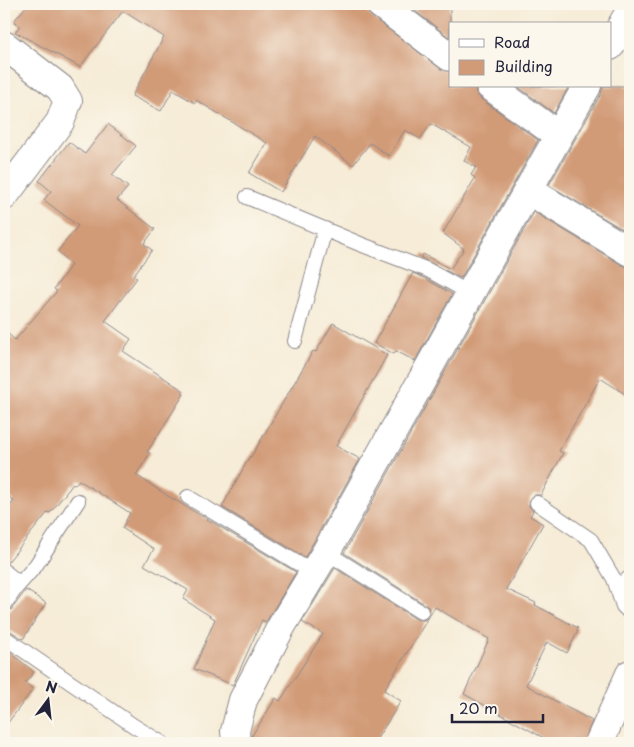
<svg xmlns="http://www.w3.org/2000/svg" width="634" height="747" font-family="'Playpen Sans',sans-serif">
<style>
.building{fill:#d29b78}
.lines{fill:none;stroke-linecap:round;stroke-linejoin:round}
.lane-casing{stroke:#8c8789;stroke-width:16}
.street-casing{stroke:#8c8789;stroke-width:30}
.lane{stroke:#fff;stroke-width:14}
.street{stroke:#fff;stroke-width:28}
</style>
<rect width="100%" height="100%" fill="#fbf7ec"/>
<filter id="ink" filterUnits="userSpaceOnUse"><feTurbulence type="fractalNoise" baseFrequency=".02" numOctaves="2"/><feDisplacementMap in="SourceGraphic" scale="10" xChannelSelector="R" yChannelSelector="G"/><feConvolveMatrix kernelMatrix="1 2 1 2 8 2 1 2 1" color-interpolation-filters="sRGB"/></filter>
<filter id="wash" filterUnits="userSpaceOnUse"><feTurbulence type="fractalNoise" baseFrequency=".0096" numOctaves="4" result="noise"/><feDisplacementMap in="SourceGraphic" scale="20" xChannelSelector="R" yChannelSelector="G"/><feGaussianBlur stdDeviation="1.12" result="paint"/><feColorMatrix in="noise" values="0 0 0 0 0 0 0 0 0 0 0 0 0 0 0 0 0 1.4 0 .05"/><feComposite in="paint" operator="in"/></filter>
<g filter="url(#wash)">
<rect width="100%" height="100%" fill="#f6ecd7"/>
<g id="blocks">
<path class="building" d="M28 4H356L365 9 371 16 441 69 450 72V86H475L476 93 481 99 538 140 461 278 421 258 423 254 450 269 464 249 443 233 475 178 471 175 476 167 464 161 471 147 431 124 420 139 405 130 389 156 370 143 353 165 315 136 281 192 249 173 267 143 196 100 195 103 173 90 161 111 132 96 164 37 123 11 80 67 15 32 20 26 14 21Z
M419 4H450V38L414 10Z
M517 86H569L554 113Z
M603 86H630V216L622 229 549 185 601 94Z
M108 124 136 146 112 175 128 187 117 200 155 229 144 244 152 250 133 276 137 278 105 321 131 339 123 351 184 391 182 393 184 394 147 452 150 453 136 475 168 496 296 572 266 622 262 620 233 685 194 669 215 619 183 599 188 590 144 565 154 549 122 528 130 513 79 480 75 485 73 484 50 513 48 512 7 563 4 562V513L14 501 4 493V330L15 340 57 291 54 289 71 265 58 251 78 226 44 200 51 191 39 181 69 142 85 154Z
M534 212 622 265 630 268V397L600 378 559 451 563 453 541 495H534L530 498 529 506 533 511 530 516 543 524 506 589 536 603 535 605 578 628 576 630 578 631 567 653 547 642 526 685 592 721 584 743H553L464 694 489 639 435 607 384 690 401 701 374 743H251V737L276 698 280 701 323 634 302 622 335 568 416 619 425 620 429 616V608L426 605 344 553Z
M413 273 424 278 452 294 415 361 396 351 394 354 374 343Z
M333 323 387 355 336 446 360 459 305 557 222 507 250 456 251 457 313 351 316 352Z
M26 590 46 603 23 639 9 630 4 628V614L11 610Z
M4 647 34 672 25 683 33 689 4 728Z"/>
</g>
</g>
<g filter="url(#ink)">
<use href="#blocks" fill-opacity="0" stroke="#8c8789" stroke-width="1"/>
<g class="lines">
<defs>
<path id="lane" d="M247 197 360 244 428 270 471 294
M295 341 325 229
M188 497 314 573
M537 503 591 540 614 579 623 606 630 613
M326 552 421 612
M4 571 14 579 16 588 4 605
M16 588 36 565 78 501
M617 588 630 577
M4 637 134 726 162 743"/>
<path id="street" d="M380 4 450 57
M4 45 60 88 68 101 60 122 4 196
M610 46 630 11
M490 86 559 136
M528 190 630 252
M236 743 235 731 243 700 281 627 326 552 528 190 587 86
M599 743 630 674"/>
</defs>
<use href="#lane" class="lane-casing"/>
<use href="#street" class="street-casing"/>
<use href="#lane" class="lane"/>
<use href="#street" class="street"/>
</g>
</g>
<rect width="634" height="747" fill="none" stroke="#fbf7ec" stroke-width="20"/>
<rect x="449" y="22" width="162" height="65" fill="#fbf7ec" stroke="#a4a2a5"/>
<rect x="459" y="39" width="25" height="8" fill="#ffffff" stroke="#a4a2a5"/>
<text x="494" y="48" font-size="15" fill="#22223b">Road</text>
<rect x="459" y="60" width="25" height="15" fill="#d29b78" stroke="#a4a2a5"/>
<text x="494" y="72" font-size="15" fill="#22223b">Building</text>
<g transform="translate(48 700) rotate(15)" stroke="#fbf7ec" stroke-width="4" paint-order="stroke">
<path d="M0-4L9 19L0 12L-9 19Z" fill="#22223b"/>
<text y="-8" font-size="14" font-weight="bold" text-anchor="middle" fill="#22223b">N</text>
</g>
<path d="M452 714v8h91v-8" fill="none" stroke="#22223b" stroke-width="2.5"/>
<text x="459" y="714" font-size="15" fill="#22223b" stroke="#fbf7ec" stroke-width="4" paint-order="stroke">20 m</text>
</svg>
